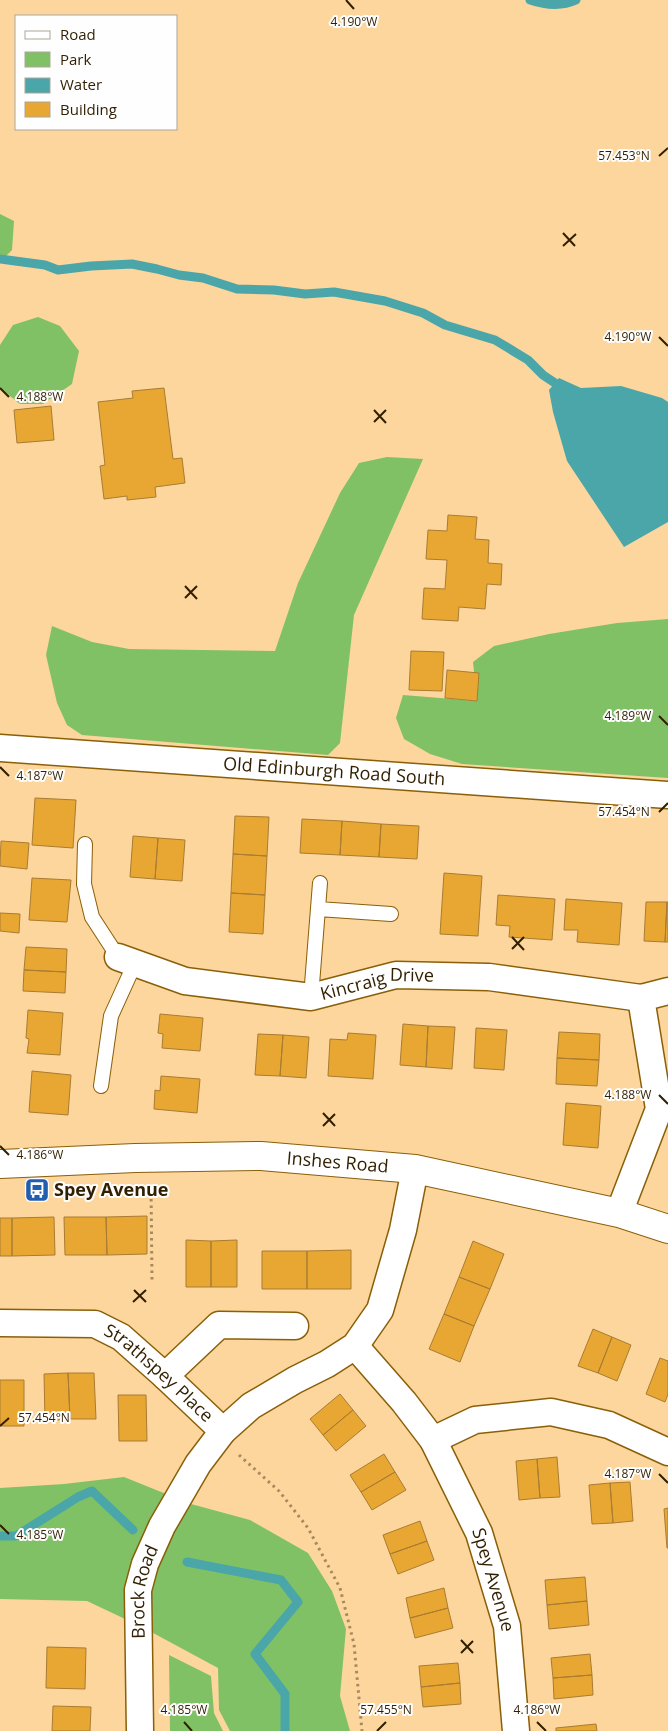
<svg xmlns="http://www.w3.org/2000/svg" width="668" height="1731" font-family="'Open Sans',sans-serif">
<style>
.green{fill:#81c166}
.water{fill:#4aa6a8}
.lines{fill:none;stroke-linecap:round;stroke-linejoin:round}
.stream{stroke:#4aa6a8;stroke-width:9}
.building{fill:#e8a733;stroke:#a97c32}
.service-casing{stroke:#8a5f08;stroke-width:16}
.minor-casing{stroke:#8a5f08;stroke-width:29}
.tertiary-casing{stroke:#8a5f08;stroke-width:30}
.path{stroke:#a7895c;stroke-width:3;stroke-dasharray:2.5 4;stroke-linecap:butt}
.service{stroke:#fff;stroke-width:14}
.minor{stroke:#fff;stroke-width:26}
.tertiary{stroke:#fff;stroke-width:28}
.ticks{fill:none;stroke:#311f01;stroke-width:2}
.labels{text-anchor:middle;stroke-width:4;stroke-linejoin:round;paint-order:stroke}
.street-label{font-size:18px;fill:#311f01;stroke:#fefefe}
.poi-label{font-size:18px;font-weight:bold;fill:#311f01;stroke:#fefefe;text-anchor:start}
.ticks-label{font-size:12px;text-anchor:middle;fill:#311f01;stroke:#fefefe;stroke-width:4;stroke-linejoin:round;paint-order:stroke}
</style>
<rect width="100%" height="100%" fill="#fcd69d"/>
<path class="green" d="M0 214 14 221 12 250 0 262Z
M38 317 60 326 79 351 72 384 43 404H20L0 388V345L13 325Z
M387 457 423 459 354 615 340 743 328 755 82 735 67 725 57 703 46 655 52 626 92 642 129 649 275 651 298 583 340 493 359 463Z
M668 619V778L462 764 430 754 404 739 396 718 403 695 477 701 473 662 494 646 549 634 617 623Z
M124 1477 191 1504 250 1520 308 1553 332 1591 346 1629 340 1696 350 1731H230L219 1710 218 1668 142 1627 87 1601 0 1599V1488L64 1484Z
M169 1655 211 1676 214 1713 223 1731H170Z"/>
<path class="water" d="M559 378 581 388 621 386 662 398 668 402V522L624 547 567 461 553 412 549 390Z"/>
<g class="lines">
<path class="stream" d="M530 0C545 5 561 7 576 0
M0 259 45 265 58 270 91 266 132 264 157 269 179 275 203 278 237 289 274 290 305 294 334 292 385 301 423 313 445 325 495 340 528 360 543 375 555 383
M0 1536H16L78 1497 92 1491 133 1530
M187 1562 281 1580 298 1602 255 1654 285 1694V1731"/>
</g>
<path class="building" d="M164 388 173 459 182 458 185 483 155 487 156 497 127 500V496L104 499 100 466 105 465 98 402 133 398 132 391Z
M51 406 54 440 17 443 14 410Z
M448 515 477 517 475 539 489 540 488 563 502 564 501 585 487 584 485 609 459 607 458 621 422 619 424 588 445 589 447 560 426 559 428 530 447 531Z
M411 651 444 652 442 691 409 690Z
M447 670 479 673 477 701 445 698Z
M35 798 76 800 73 848 32 845Z
M235 816 269 817 267 856 233 854Z
M302 819 342 821 340 855 300 853Z
M342 821 381 824 379 857 340 855Z
M381 824 419 826 417 859 379 857Z
M133 836 158 838 155 879 130 877Z
M158 838 185 840 182 881 155 879Z
M1 841 29 843 27 869 0 866Z
M233 854 267 856 265 895 231 893Z
M444 873 482 876 478 936 440 934Z
M32 878 71 880 67 922 29 920Z
M231 893 265 895 263 934 229 932Z
M498 895 555 899 552 940 509 937 510 926 496 925Z
M566 899 622 903 619 945 577 942 578 930H564Z
M646 902H667L665 942 644 941Z
M667 902H668V942H665Z
M0 913 20 914 19 933 0 931Z
M26 947 67 949 66 972 24 970Z
M24 970 66 972 65 993 23 991Z
M28 1010 63 1013 60 1055 27 1053 29 1039 26 1038Z
M160 1014 203 1018 200 1051 162 1048 163 1034 158 1033Z
M403 1024 428 1026 426 1067 400 1065Z
M428 1026 455 1027 452 1069 426 1067Z
M476 1028 507 1030 504 1070 474 1068Z
M559 1032 600 1034 599 1060 557 1058Z
M348 1033 376 1035 373 1079 328 1076 330 1039 347 1040Z
M258 1034 283 1035 280 1076 255 1075Z
M283 1035 309 1037 306 1078 280 1076Z
M557 1058 599 1060 597 1086 556 1084Z
M32 1071 71 1075 68 1115 29 1112Z
M161 1076 200 1079 197 1113 154 1109 155 1090 160 1091Z
M566 1103 601 1106 598 1148 563 1145Z
M147 1216V1254L107 1255 106 1217Z
M54 1217 55 1255 12 1256V1218Z
M64 1217H106L107 1255H65Z
M0 1218H12V1256H0Z
M186 1240 211 1241V1287H186Z
M237 1240V1287H211V1241Z
M473 1241 504 1254 490 1289 459 1277Z
M351 1250V1289H307V1251Z
M262 1251H307V1289H262Z
M459 1277 490 1289 474 1326 444 1314Z
M444 1314 474 1326 460 1362 429 1349Z
M593 1329 612 1337 598 1373 578 1366Z
M612 1337 631 1345 617 1381 598 1373Z
M660 1358 668 1361V1394L665 1402 646 1394Z
M68 1373H94L96 1419H70Z
M68 1373 70 1419 45 1421 44 1374Z
M0 1380H24V1426H0Z
M340 1394 353 1410 323 1435 310 1419Z
M118 1395H146L147 1441H119Z
M353 1410 366 1426 336 1451 323 1435Z
M384 1454 395 1472 361 1492 350 1475Z
M557 1457 560 1497 540 1498 537 1459Z
M537 1459 540 1498 519 1500 516 1461Z
M395 1472 406 1490 372 1510 361 1492Z
M630 1482 633 1521 613 1523 610 1483Z
M610 1483 613 1523 592 1524 589 1485Z
M668 1508V1548H667L664 1509Z
M420 1521 427 1541 390 1554 383 1535Z
M427 1541 434 1560 398 1574 390 1554Z
M585 1577 587 1601 547 1605 545 1580Z
M444 1588 448 1608 410 1618 406 1598Z
M587 1601 589 1625 549 1629 547 1605Z
M448 1608 453 1628 415 1638 410 1618Z
M47 1647 86 1648 85 1689 46 1688Z
M590 1654 592 1675 553 1678 551 1658Z
M458 1663 460 1683 421 1687 419 1666Z
M592 1675 593 1695 554 1699 553 1678Z
M460 1683 461 1704 423 1707 421 1687Z
M53 1706 91 1707 90 1731H52Z
M596 1724 597 1731H556V1728Z"/>
<g class="lines">
<defs>
<path id="service" d="M85 844 84 884 92 917 118 957
M318 909 391 914
M311 997 320 883
M101 1086 111 1016 135 963"/>
<g id="minor">
<path id="s1" d="M0 748 668 795"/>
<path id="s2" d="M118 957 185 981 311 997 396 975 489 977 641 998"/>
<path d="M619 1213 659 1109 641 998 668 991"/>
<path id="s3" d="M0 1323 95 1324 121 1337 165 1376 223 1431"/>
<path id="s4" d="M355 1346 404 1402 433 1440 479 1533 507 1626 516 1731"/>
<path d="M165 1376 219 1325 295 1326"/>
<path d="M433 1440 475 1420 551 1412 609 1425 668 1452"/>
<path id="s5" d="M140 1731 138 1590 145 1564 162 1526 198 1464 223 1431 251 1406 295 1380 327 1364 355 1346 380 1310 403 1230 415 1169"/>
</g>
<g id="tertiary">
<path id="s6" d="M0 1164 135 1158 261 1156 415 1169 619 1213 668 1229"/>
</g>
</defs>
<use href="#service" class="service-casing"/>
<use href="#minor" class="minor-casing"/>
<use href="#tertiary" class="tertiary-casing"/>
<path class="path" d="M151 1186 152 1280
M239 1455 279 1491 308 1528 340 1588 354 1644 362 1731"/>
<use href="#service" class="service"/>
<use href="#minor" class="minor"/>
<use href="#tertiary" class="tertiary"/>
</g>
<path class="ticks" d="M346 0 354 9M659 156 668 148M563 233 575 246M563 246 576 234M659 337 668 346M0 388 9 397M374 410 386 423M374 422 386 410M185 586 197 599M185 598 197 586M659 716 668 725M0 767 9 776M659 812 668 803M512 937 524 950M512 949 524 937M659 1095 668 1104M323 1113 335 1126M323 1126 335 1114M0 1146 9 1155M134 1290 146 1302M133 1302 146 1290M0 1426 9 1418M659 1474 668 1483M0 1525 9 1534M461 1640 473 1653M461 1653 473 1641M184 1722 192 1731M537 1722 546 1731M377 1731 386 1722"/>
<defs>
<symbol id="bus-square" viewBox="-11 -11 22 22"><rect x="-9" y="-9" width="18" height="18" rx="4" fill="#215eaf" stroke="#fefefe"/><path d="M-5-6H5V4H4V6H2V4H-2V6H-4V4H-5ZM-3.5-4V0h7V-4ZM-3.5 1.2v1.5H-2V1.2ZM2 1.2v1.5H3.5V1.2Z" fill="#fff"/></symbol>
</defs>
<g fill-rule="evenodd">
<use href="#bus-square" x="23" y="1176" width="28" height="28"/>
</g>
<g class="labels">
<g class="street-label">
<text dy="6" stroke="none"><textPath href="#s1" startOffset="335">Old Edinburgh Road South</textPath></text>
<text dy="6" stroke="none"><textPath href="#s2" startOffset="266">Kincraig Drive</textPath></text>
<text dy="6" stroke="none"><textPath href="#s6" startOffset="338">Inshes Road</textPath></text>
<text dy="6" stroke="none"><textPath href="#s3" startOffset="176">Strathspey Place</textPath></text>
<text dy="6" stroke="none"><textPath href="#s4" startOffset="275">Spey Avenue</textPath></text>
<text dy="6" stroke="none"><textPath href="#s5" startOffset="140">Brock Road</textPath></text>
</g>
<g class="poi-label">
<text x="54" y="1196">Spey Avenue</text>
</g>
</g>
<g class="ticks-label">
<text x="354" y="26">4.190°W</text>
<text x="624" y="160">57.453°N</text>
<text x="628" y="341">4.190°W</text>
<text x="40" y="401">4.188°W</text>
<text x="628" y="720">4.189°W</text>
<text x="40" y="780">4.187°W</text>
<text x="624" y="816">57.454°N</text>
<text x="628" y="1099">4.188°W</text>
<text x="40" y="1159">4.186°W</text>
<text x="44" y="1422">57.454°N</text>
<text x="628" y="1478">4.187°W</text>
<text x="40" y="1539">4.185°W</text>
<text x="184" y="1714">4.185°W</text>
<text x="537" y="1714">4.186°W</text>
<text x="386" y="1714">57.455°N</text>
</g>
<rect x="15" y="15" width="162" height="115" fill="#fefefe" stroke="#aca599"/>
<rect x="25" y="31" width="25" height="8" fill="#ffffff" stroke="#aca599"/>
<text x="60" y="40" font-size="15" fill="#311f01">Road</text>
<rect x="25" y="52" width="25" height="15" fill="#81c166" stroke="#aca599"/>
<text x="60" y="65" font-size="15" fill="#311f01">Park</text>
<rect x="25" y="78" width="25" height="15" fill="#4aa6a8" stroke="#aca599"/>
<text x="60" y="90" font-size="15" fill="#311f01">Water</text>
<rect x="25" y="102" width="25" height="15" fill="#e8a733" stroke="#aca599"/>
<text x="60" y="115" font-size="15" fill="#311f01">Building</text>
</svg>
